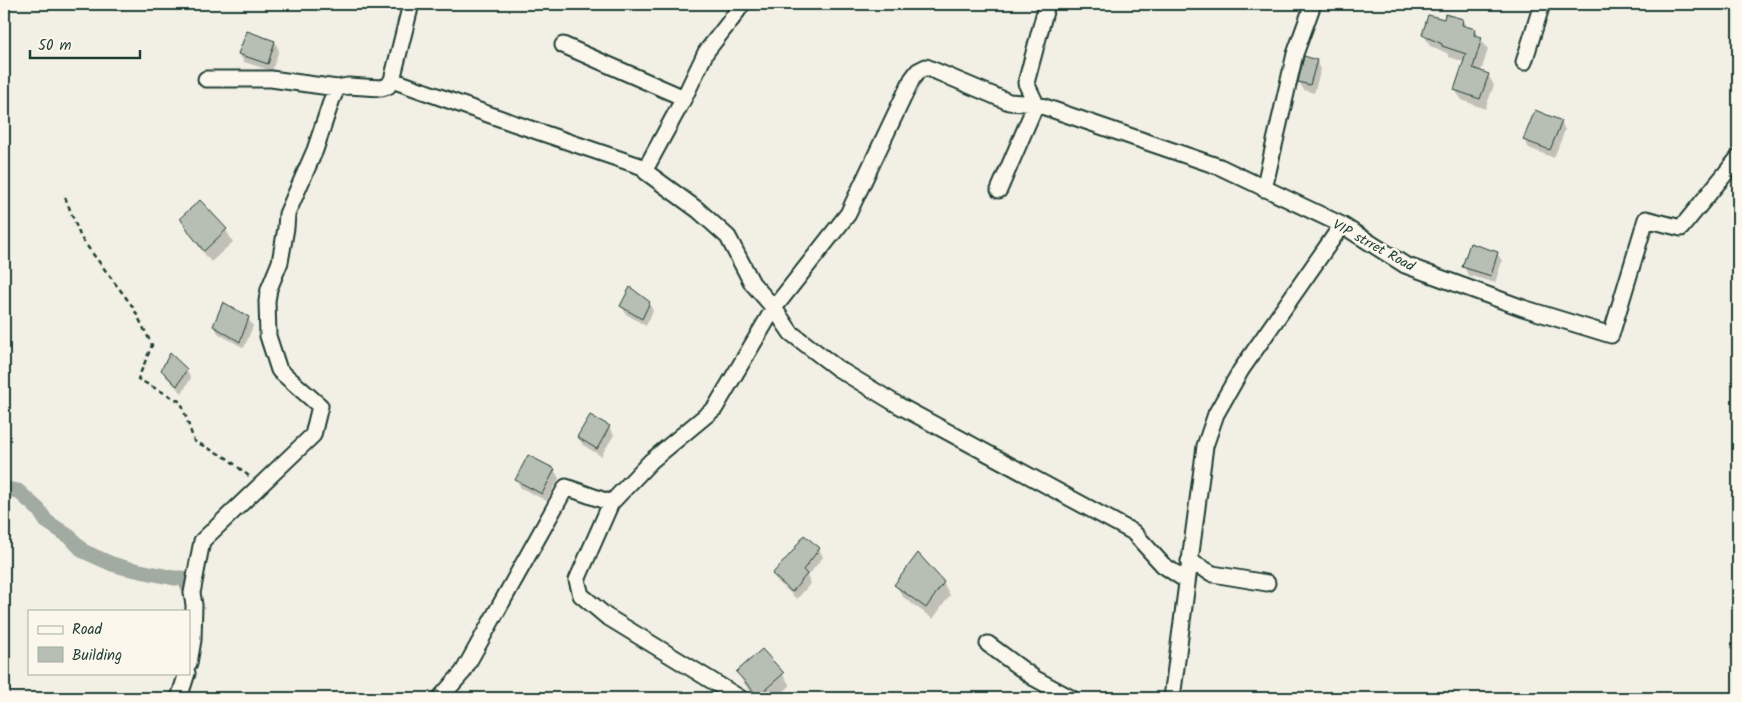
<svg xmlns="http://www.w3.org/2000/svg" width="1742" height="702" font-family="Kalam,sans-serif">
<style>
.shadow{fill:#0003}
.lines{fill:none;stroke-linecap:round;stroke-linejoin:round}
.canal{stroke:#a2aba1;stroke-width:15}
.building{fill:#b7beb3;stroke:#1f3d34}
.minor-casing{stroke:#1f3d34;stroke-width:19}
.path{stroke:#1f3d34;stroke-width:2.5;stroke-dasharray:5 4;stroke-linecap:butt}
.minor{stroke:#fbf7ec;stroke-width:15}
.labels{text-anchor:middle;stroke-width:5;stroke-linejoin:round;paint-order:stroke}
.street-label{font-size:14px;fill:#1f3d34;stroke:#fbf7ec}
</style>
<rect width="100%" height="100%" fill="#f2f0e5"/>
<filter id="ink" filterUnits="userSpaceOnUse"><feTurbulence type="fractalNoise" baseFrequency=".02" numOctaves="2"/><feDisplacementMap in="SourceGraphic" scale="10" xChannelSelector="R" yChannelSelector="G"/><feConvolveMatrix kernelMatrix="1 2 1 2 8 2 1 2 1" color-interpolation-filters="sRGB"/></filter>
<g filter="url(#ink)">
<path class="shadow" d="M97 4H125L123 12 100 8Z
M1444 20H1463L1467 28 1474 30 1488 49 1481 72 1488 75 1494 85 1485 109 1462 100 1455 90 1465 62 1449 57 1447 53 1430 46 1424 35Z
M275 42 279 50 272 71 244 62 239 54Z
M1316 61 1321 69 1314 93 1304 90 1299 82Z
M1561 122 1565 130 1554 158 1529 148 1524 140Z
M182 218 226 230 233 242 211 262 199 247Z
M1497 253 1502 261 1495 283 1468 275 1464 267Z
M649 303 653 311 646 326 626 314 622 306Z
M248 318 253 326 244 348 219 334 214 326Z
M162 370H186L191 378 182 393 167 378Z
M591 416 609 427 614 435 601 456 583 445 578 437Z
M554 470 559 478 547 501 521 488 517 480Z
M819 549 823 557 807 577 811 583 797 599 778 582 774 574Z
M943 583 950 595 933 619 903 597 896 585Z
M738 673 783 674 790 686 776 698H757L745 685Z"/>
<g class="lines">
<path class="canal" d="M4 489 18 491 39 510 46 521 70 537 83 551 112 564 126 568 174 578H183L192 593"/>
</g>
<path class="building" d="M1445 14 1463 19 1462 25 1475 29 1474 35 1482 37 1473 68 1489 74 1480 99 1454 90 1466 54 1442 46V44L1422 35 1428 15 1444 19Z
M247 31 275 41 268 64 238 54Z
M1304 56 1317 60 1310 85 1298 82Z
M1535 110 1562 121 1550 150 1523 140Z
M200 200 227 229 204 251 191 235 180 218Z
M1470 243 1498 252 1491 276 1462 267Z
M630 287 650 302 642 319 620 306Z
M223 302 249 317 240 342 213 326Z
M170 353 187 369 177 386 161 370Z
M590 415 610 426 597 449 577 437Z
M528 455 555 469 542 494 515 480Z
M804 535 820 548 803 570 807 574 792 592 772 574 792 552Z
M918 553 944 582 926 608 894 585Z
M762 649 784 673 758 696 736 672Z"/>
<g class="lines">
<defs>
<path id="minor" d="M742 4 731 20 706 52 684 98 646 168V172L698 210 728 237 752 283 774 308 791 333 837 368 898 405 1133 532 1163 565 1187 581
M1047 4 1026 83 1036 104 1220 167 1342 225 1405 265 1523 308 1611 335 1646 219 1681 228 1738 158
M563 45 684 98
M1524 62 1542 4
M206 79H271L337 88
M392 80 513 123 646 168
M1264 189 1295 54 1313 4
M1189 561 1213 574 1267 583
M988 644 1034 678 1071 698
M189 663 193 640 194 605 192 593 202 541 313 435 320 406 279 370 268 336 267 301 269 289 280 262 286 228 287 214 315 150 332 99 337 88 348 86 381 88 388 86 392 80 411 4
M179 698 187 673
M440 698 463 672 566 487 611 503
M740 698 606 616 581 595 577 580 611 503 651 461 715 408 774 308 848 214 912 79 918 71 926 67 1009 102 1036 104 999 190
M1172 698 1205 446 1216 414 1241 370 1342 225"/>
</defs>
<use href="#minor" class="minor-casing"/>
<path class="path" d="M65 197 81 238 133 307 152 345 138 379 181 402 194 441 227 458 250 477"/>
<use href="#minor" class="minor"/>
</g>
</g>
<g class="labels">
<g class="street-label">
<text transform="translate(1374 245) rotate(29)" y="5">VIP strret Road</text>
</g>
</g>
<rect width="1742" height="702" fill="none" stroke="#fbf7ec" stroke-width="20"/>
<rect x="10" y="10" width="1722" height="682" fill="none" stroke="#1f3d34" stroke-width="2" filter="url(#ink)"/>
<rect x="28" y="610" width="162" height="65" fill="#fbf7ec" stroke="#a3ada2"/>
<rect x="38" y="626" width="25" height="8" fill="#fbf7ec" stroke="#a3ada2"/>
<text x="72" y="634" font-size="15" fill="#1f3d34">Road</text>
<rect x="38" y="647" width="25" height="15" fill="#b7beb3" stroke="#a3ada2"/>
<text x="72" y="660" font-size="15" fill="#1f3d34">Building</text>
<path d="M30 50v8h110v-8" fill="none" stroke="#1f3d34" stroke-width="2.5"/>
<text x="38" y="50" font-size="15" fill="#1f3d34" stroke="#fbf7ec" stroke-width="4" paint-order="stroke">50 m</text>
</svg>
